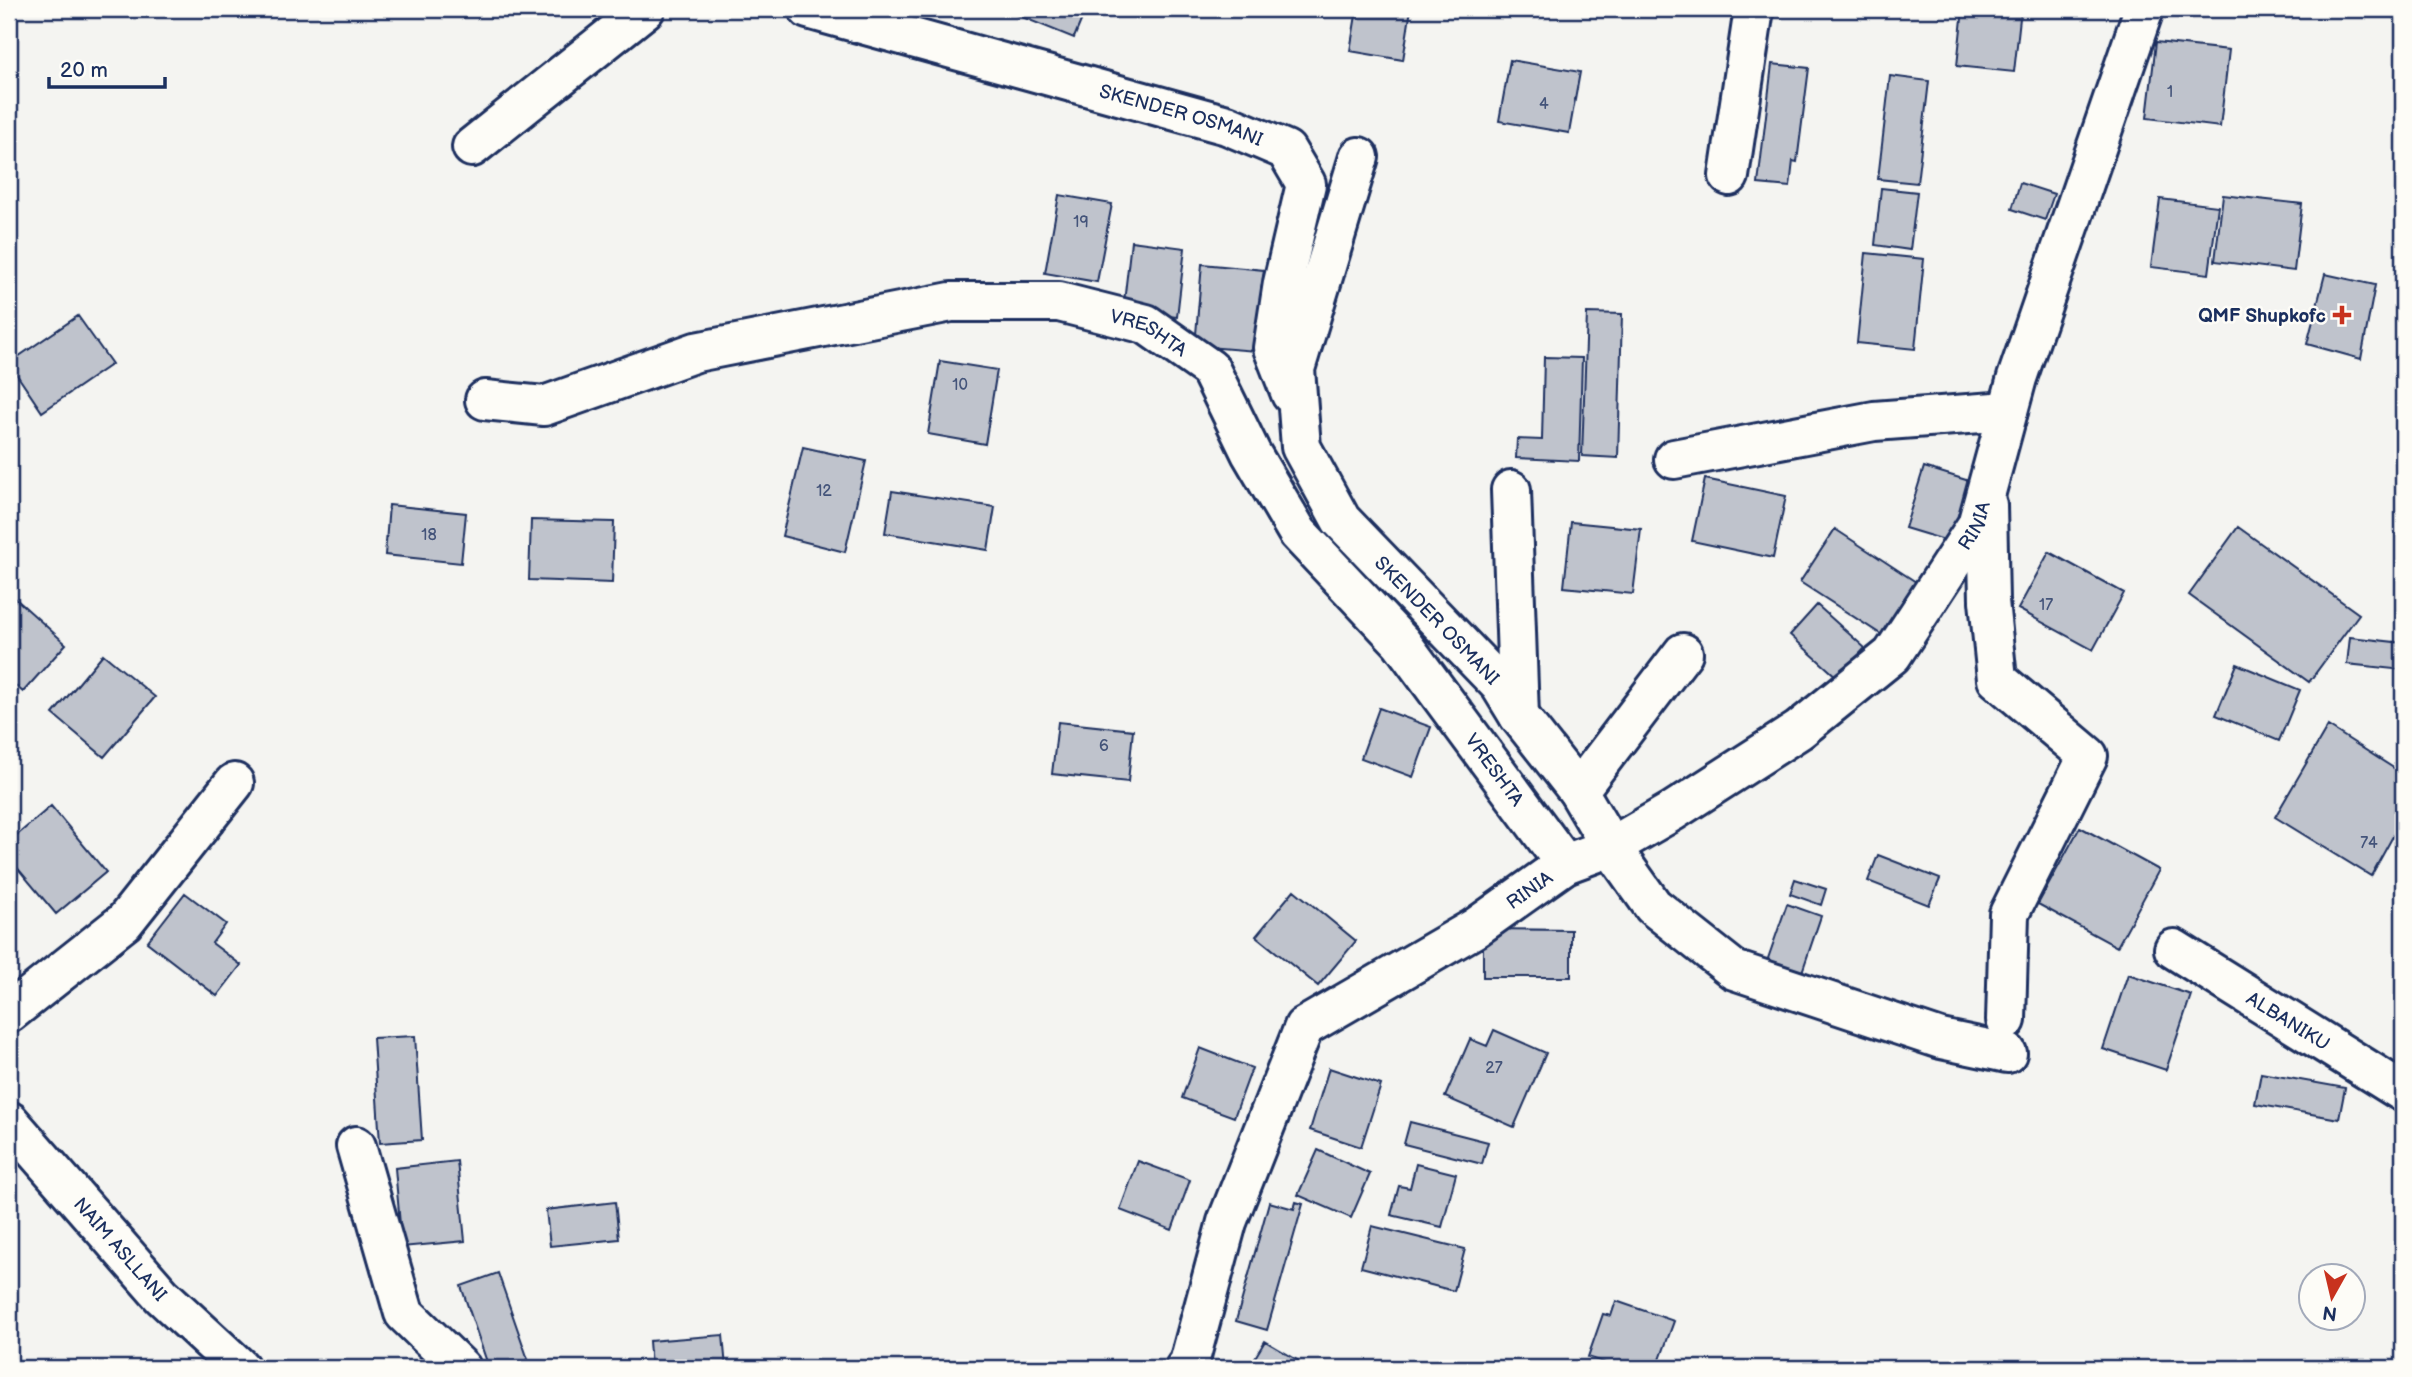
<svg xmlns="http://www.w3.org/2000/svg" width="2412" height="1377" font-family="'Balsamiq Sans',sans-serif">
<style>
.building{fill:#bfc3cc;stroke:#1b2f5e;stroke-width:2}
.lines{fill:none;stroke-linecap:round;stroke-linejoin:round}
.minor-casing{stroke:#1b2f5e;stroke-width:44}
.minor{stroke:#fdfcf7;stroke-width:38}
.poi-dot{fill:#c8321e;stroke:#fdfcf7;stroke-width:2.5}
.labels{text-anchor:middle;stroke-width:5;stroke-linejoin:round;paint-order:stroke}
.number-label{font-size:16px;fill:#44547a}
.street-label{font-size:19px;fill:#1b2f5e;stroke:#fdfcf7}
.poi-label{font-size:19px;font-weight:bold;fill:#1b2f5e;stroke:#fdfcf7;text-anchor:end}
</style>
<rect width="100%" height="100%" fill="#f4f4f1"/>
<filter id="ink" filterUnits="userSpaceOnUse"><feTurbulence type="fractalNoise" baseFrequency=".0143" numOctaves="2"/><feDisplacementMap in="SourceGraphic" scale="14" xChannelSelector="R" yChannelSelector="G"/><feConvolveMatrix kernelMatrix="1 2 1 2 8 2 1 2 1" color-interpolation-filters="sRGB"/></filter>
<g filter="url(#ink)">
<path class="building" d="M1013 9H1086L1074 38 1012 13Z
M1357 9H1411L1403 60 1350 51Z
M1963 9H2021L2014 72 1957 66Z
M2156 42 2229 50 2220 127 2147 118Z
M1510 60 1580 72 1569 133 1499 121Z
M1772 64 1809 68 1797 162 1793 161 1790 187 1758 184Z
M1890 76 1929 81 1917 183 1878 179Z
M2020 183 2054 194 2045 220 2012 209Z
M1881 188 1917 192 1910 250 1875 245Z
M1059 195 1112 204 1097 282 1045 273Z
M2223 195 2302 204 2294 271 2215 261Z
M2160 199 2218 206 2209 274 2151 267Z
M1131 241 1185 248 1177 317 1123 311Z
M1866 253 1924 259 1915 349 1857 343Z
M1202 264 1264 270 1256 351 1195 346Z
M2325 274 2375 285 2361 359 2307 344Z
M1587 313 1622 314 1618 458 1582 456Z
M78 316 112 364 42 412 9 363Z
M1544 357 1582 358 1579 461 1516 458 1517 439 1542 440Z
M940 361 997 370 985 444 928 434Z
M803 447 866 461 845 552 782 536Z
M1924 467 1979 484 1961 545 1905 528Z
M1705 479 1786 496 1773 558 1692 541Z
M892 491 995 507 988 550 885 533Z
M389 505 466 513 461 563 385 555Z
M531 520 614 522 612 583 529 580Z
M1571 522 1641 529 1633 594 1564 587Z
M2238 527 2359 614 2309 682 2189 595Z
M1835 529 1916 582 1882 635 1800 582Z
M2049 552 2124 593 2093 650 2018 609Z
M16 599 66 644 23 692 9 680V607Z
M1817 605 1865 648 1838 678 1790 635Z
M2350 637 2403 643V670L2347 664Z
M103 654 155 697 104 757 53 714Z
M2237 664 2300 690 2279 741 2216 715Z
M1379 708 1431 727 1413 777 1361 758Z
M1058 722 1133 730 1128 782 1052 774Z
M2328 726 2403 774V818L2371 876 2275 817Z
M51 806 106 872 56 914 9 858V842Z
M2080 827 2159 870 2117 947 2038 904Z
M1878 855 1940 879 1929 905 1868 881Z
M1795 879 1826 889 1821 905 1790 894Z
M1294 890 1356 941 1318 986 1256 936Z
M185 893 226 924 212 943 241 965 217 996 147 942Z
M1787 904 1821 916 1800 978 1765 967Z
M1483 929 1571 930V977H1483Z
M2128 974 2191 995 2166 1070 2103 1049Z
M1494 1030 1546 1053 1514 1127 1445 1097 1470 1039 1487 1046Z
M415 1036 422 1140 380 1143 373 1038Z
M1200 1048 1252 1068 1234 1117 1182 1098Z
M1329 1068 1381 1085 1361 1147 1310 1130Z
M2261 1073 2345 1088 2339 1119 2255 1104Z
M1410 1122 1488 1142 1482 1164 1404 1144Z
M1318 1150 1370 1174 1351 1218 1298 1195Z
M457 1161 465 1241 402 1247 395 1168Z
M1138 1161 1190 1180 1172 1230 1120 1210Z
M1416 1164 1456 1174 1442 1227 1391 1215 1399 1186 1410 1188Z
M615 1202 619 1239 550 1246 546 1210Z
M1269 1202 1294 1209 1296 1202 1303 1204 1267 1330 1236 1321Z
M1372 1226 1465 1249 1454 1291 1361 1267Z
M498 1273 531 1368H489L461 1286Z
M1616 1301 1674 1321 1657 1368H1620L1588 1357 1603 1314 1611 1316Z
M723 1335 726 1368H651L649 1341Z
M1265 1341 1299 1361 1295 1368H1259L1251 1364Z"/>
<g class="lines">
<defs>
<g id="minor">
<path id="s1" d="M808 9 1227 125 1286 150 1306 184 1283 283 1273 348 1291 394"/>
<path d="M472 147 645 9"/>
<path id="s2" d="M1359 157 1295 369 1301 447 1341 520 1500 685 1519 716 1578 791 1611 847 1653 906 1734 970 1941 1039 2007 1053"/>
<path d="M1729 176 1754 9"/>
<path id="s3" d="M485 400 544 406 696 352 951 302H1059L1146 324 1210 369 1251 453 1298 533 1401 642 1565 864"/>
<path d="M1674 459 1874 421 2008 411"/>
<path d="M1511 490 1519 716"/>
<path d="M1987 505 1989 601 1997 679 2088 756 2009 914 2006 1020"/>
<path d="M1578 791 1683 653"/>
<path id="s4" d="M2174 949 2403 1092"/>
<path d="M9 1013 124 922 234 783"/>
<path id="s5" d="M9 1121 162 1296 240 1368"/>
<path d="M356 1146 404 1313 461 1368"/>
<path id="s6" d="M1185 1368 1189 1363 1227 1222 1304 1027 1475 928 1565 864 1611 847 1673 811 1799 730 1892 655 1977 525 2017 378 2144 9"/>
</g>
</defs>
<use href="#minor" class="minor-casing"/>
<use href="#minor" class="minor"/>
</g>
</g>
<path class="poi-dot" d="M2338.5 304.5h7v7h7v7h-7v7h-7v-7h-7v-7h7z"/>
<g class="labels">
<g class="number-label">
<text x="2170" y="97">1</text>
<text x="1544" y="109">4</text>
<text x="1081" y="227">19</text>
<text x="960" y="390">10</text>
<text x="824" y="496">12</text>
<text x="429" y="540">18</text>
<text x="2046" y="610">17</text>
<text x="1104" y="751">6</text>
<text x="2369" y="848">74</text>
<text x="1494" y="1073">27</text>
</g>
<g class="street-label">
<text dy="7" stroke="none"><textPath href="#s1" startOffset="388">SKENDER OSMANI</textPath></text>
<text dy="7" stroke="none"><textPath href="#s3" startOffset="684">VRESHTA</textPath></text>
<text dy="7" stroke="none"><textPath href="#s6" startOffset="1214">RINIA</textPath></text>
<text dy="7" stroke="none"><textPath href="#s2" startOffset="522">SKENDER OSMANI</textPath></text>
<text dy="7" stroke="none"><textPath href="#s3" startOffset="1251">VRESHTA</textPath></text>
<text dy="7" stroke="none"><textPath href="#s6" startOffset="626">RINIA</textPath></text>
<text dy="7" stroke="none"><textPath href="#s4" startOffset="135">ALBANIKU</textPath></text>
<text dy="7" stroke="none"><textPath href="#s5" startOffset="170">NAIM ASLLANI</textPath></text>
</g>
<g class="poi-label">
<text x="2326" y="322">QMF Shupkofc</text>
</g>
</g>
<rect width="2412" height="1377" fill="none" stroke="#fdfcf7" stroke-width="35"/>
<rect x="18" y="18" width="2377" height="1342" fill="none" stroke="#1b2f5e" stroke-width="2.5" filter="url(#ink)"/>
<g transform="translate(2332 1297) rotate(188)"><circle r="33" fill="#fdfcf7" stroke="#a3aaba" stroke-width="2"/>
<path d="M0-5L12 26L0 18L-12 26Z" fill="#c8321e"/>
<text y="-10" font-size="19" font-weight="bold" text-anchor="middle" fill="#1b2f5e">N</text>
</g>
<path d="M49 77v10h116v-10" fill="none" stroke="#1b2f5e" stroke-width="3.5"/>
<text x="60" y="77" font-size="21" fill="#1b2f5e" stroke="#fdfcf7" stroke-width="5" paint-order="stroke">20 m</text>
</svg>
